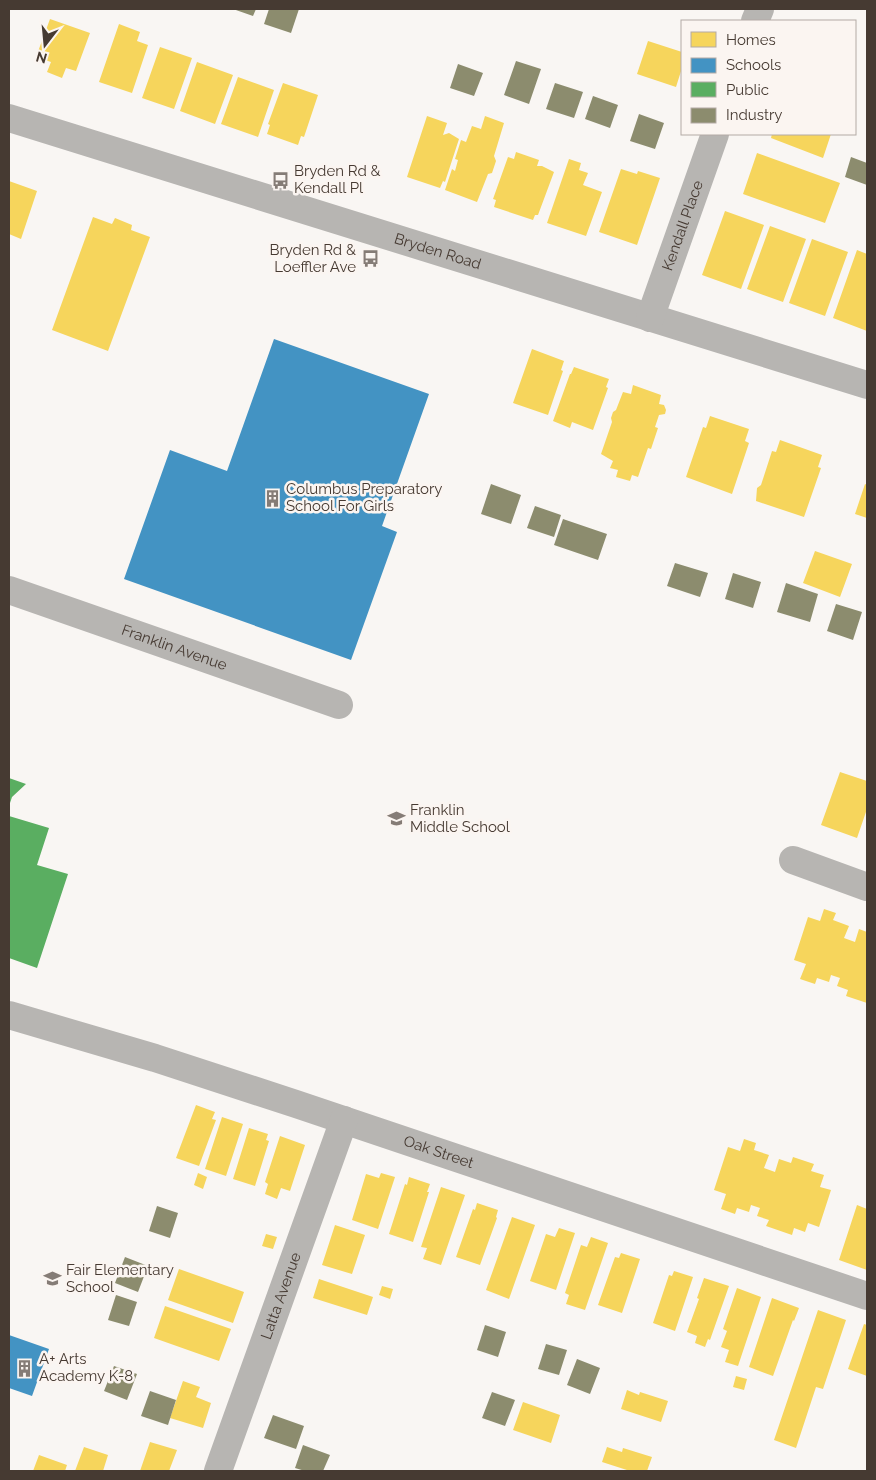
<svg xmlns="http://www.w3.org/2000/svg" width="876" height="1480" font-family="Raleway,sans-serif">
<style>
.homes{fill:#f6d55c}
.schools{fill:#4393c3}
.public{fill:#5aae61}
.industry{fill:#8c8c6e}
.lines{fill:none;stroke-linecap:round;stroke-linejoin:round}
.minor{stroke:#b7b5b2;stroke-width:28}
.labels{text-anchor:middle;stroke-width:5;stroke-linejoin:round;paint-order:stroke}
.poi-label{font-size:15px;fill:#463a32;stroke:#fbf5f1;text-anchor:start}
.street-label{font-size:15px;fill:#463a32;stroke:#fbf5f1}
</style>
<rect width="100%" height="100%" fill="#f9f6f3"/>
<path class="homes" d="M50 19 90 33 76 71 66 68 62 78 47 72 51 62 36 57Z
M119 24 140 32 137 41 148 45 132 93 99 82Z
M648 41 682 52V68L676 87 637 74Z
M160 47 192 58 174 109 142 98Z
M197 62 233 75 215 124 180 111Z
M238 77 274 90 258 137 221 124Z
M283 83 318 95 304 137 301 136 298 145 267 134 270 125 268 124Z
M427 116 447 123 443 135 449 133 459 139 445 182 443 181 440 188 407 177Z
M485 116 504 123 494 156 496 161 492 173 488 174 477 202 445 190 452 169 455 171 458 160 455 159 461 140 466 142 472 126 481 129Z
M772 134H831L823 158 771 138Z
M516 152 539 160 537 166H542L554 172 538 215H535L533 220 494 207 496 200 493 199 508 157 514 159Z
M757 153 840 183 825 223 743 194Z
M569 159 581 163 579 170 588 173 583 185 602 192 586 236 547 223Z
M621 169 637 174 638 171 660 178 637 245 599 232Z
M9 181 37 191 21 239 9 234Z
M725 211 764 225 741 289 702 275Z
M93 217 112 224 115 218 132 225 131 230 150 237 108 351 52 330Z
M770 226 806 239 783 302 747 289Z
M812 239 848 252 825 316 789 303Z
M857 250 867 254V331L833 318Z
M532 349 564 361 561 370 563 371 548 415 513 403Z
M574 367 609 379 606 387 608 388 593 430 572 422 570 428 553 421 570 374H571Z
M633 385 661 395 659 404 664 405 666 410 665 414 659 415 655 427 658 428 651 449 648 448 638 477 632 475 630 481 616 477 618 470 610 468 613 461 601 454 612 422 611 418 613 412 616 410 623 392 631 394Z
M710 416 749 429 745 441 749 443 732 494 686 477 703 427 706 428Z
M780 440 822 455 818 467 821 468 804 517 756 501 757 488 761 485 772 451 776 452Z
M865 484 867 485V518L855 514Z
M815 551 852 564 840 597 803 583Z
M840 772 867 781V809L857 838 821 825Z
M824 909 836 913 833 920 849 926 844 938 855 942 859 929 867 932V1003L846 996 848 990 837 986 840 978 831 975 829 982 817 978 815 984 800 979 806 964 794 960 808 917 820 921Z
M196 1105 215 1112 212 1119 216 1120 199 1166 176 1158Z
M222 1117 243 1124 226 1176 205 1169Z
M249 1128 268 1134 266 1140 269 1141 255 1186 233 1179Z
M280 1136 305 1145 290 1191 281 1188 277 1199 265 1194 268 1184 265 1182Z
M744 1139 756 1143 754 1150 769 1155 764 1168 775 1172 779 1159 791 1163 793 1157 814 1164 811 1171 824 1175 820 1187 831 1190 819 1227 808 1223 805 1232 794 1228 792 1235 766 1226 769 1220 757 1216 760 1208 751 1205 749 1212 737 1208 735 1214 721 1209 726 1194 714 1190 728 1147 740 1151Z
M198 1173 207 1177 203 1189 194 1185Z
M381 1173 395 1177 378 1229 352 1220 366 1174 379 1178Z
M409 1177 430 1184 427 1192H429L413 1242 389 1234 405 1184 407 1185Z
M441 1187 465 1195 441 1265 423 1259 427 1248 421 1247Z
M477 1203 498 1210 496 1217 497 1218 480 1265 456 1257 473 1209 475 1210Z
M857 1205 867 1209V1270L839 1260Z
M512 1217 535 1225 509 1299 486 1290Z
M335 1225 365 1235 352 1274 322 1265Z
M559 1228 575 1233 556 1290 530 1281 546 1234 555 1237Z
M266 1234 277 1237 273 1249 262 1246Z
M591 1237 608 1243 585 1310 566 1304 569 1295 565 1293 581 1245 587 1247Z
M621 1253 640 1259 622 1313 598 1305 615 1257 619 1258Z
M179 1269 244 1292 233 1323 168 1300Z
M674 1271 693 1277 675 1331 653 1323 669 1275 672 1276Z
M704 1278 729 1286 710 1340 708 1339 705 1347 695 1343 697 1336 687 1332 699 1299 697 1298Z
M319 1279 373 1297 367 1315 313 1298Z
M382 1286 393 1289 390 1299 379 1295Z
M737 1288 761 1297 738 1366 725 1362 729 1350 721 1347 727 1331 723 1329Z
M772 1298 799 1308 794 1321 793 1320 773 1376 749 1367Z
M165 1306 231 1329 219 1361 154 1338Z
M818 1310 846 1320 823 1389 816 1387 796 1448 774 1440Z
M864 1324 867 1325V1376L848 1369Z
M736 1376 747 1379 744 1390 733 1387Z
M183 1381 200 1387 196 1397 211 1403 203 1428 170 1418Z
M627 1390 639 1395 640 1392 668 1401 661 1422 621 1409Z
M523 1402 560 1415 551 1443 513 1430Z
M150 1442 177 1450 169 1471H140Z
M84 1447 108 1455 103 1471H75Z
M607 1447 622 1452 623 1448 652 1457 647 1471H630L602 1462Z
M39 1455 67 1465 65 1471H33Z"/>
<path class="schools" d="M274 339 429 394 382 526 397 532 351 660 124 579 170 450 227 471Z
M9 1335 49 1349 32 1396 9 1388Z"/>
<path class="public" d="M9 778 26 784 12 797 9 806Z
M9 816 49 828 37 865 68 874 37 968 9 958Z"/>
<path class="industry" d="M233 9H256L253 16Z
M269 9H299L291 33 264 24Z
M516 61 541 69 529 104 504 95Z
M458 64 483 73 474 96 450 88Z
M555 83 583 92 574 118 546 109Z
M593 96 618 105 610 128 585 119Z
M639 114 664 123 655 149 630 141Z
M851 157 867 163V185L845 177Z
M491 484 521 495 511 524 481 514Z
M535 506 561 515 554 537 527 528Z
M563 519 607 534 598 560 554 545Z
M675 563 708 573 700 597 667 586Z
M733 573 761 582 753 608 725 599Z
M786 583 818 594 810 622 777 612Z
M836 604 862 612 853 640 827 631Z
M157 1206 178 1213 170 1238 149 1231Z
M125 1257 148 1266 138 1292 115 1283Z
M116 1295 137 1302 129 1326 108 1320Z
M485 1325 506 1332 498 1357 477 1350Z
M546 1344 567 1350 559 1375 538 1369Z
M577 1359 600 1368 590 1394 567 1385Z
M114 1366 137 1374 127 1400 104 1391Z
M150 1391 176 1400 168 1425 141 1416Z
M492 1392 515 1400 505 1426 482 1418Z
M273 1415 304 1426 296 1449 264 1438Z
M303 1445 330 1455 323 1471H305L295 1468Z"/>
<g class="lines">
<g class="minor">
<path d="M755 21 760 9"/>
<path id="s1" d="M9 118 867 385"/>
<path id="s2" d="M650 318 715 134"/>
<path id="s3" d="M9 590 339 705"/>
<path d="M793 860 867 887"/>
<path id="s4" d="M9 1015 155 1058 296 1104 867 1296"/>
<path id="s5" d="M218 1471 344 1120"/>
</g>
</g>
<defs>
<symbol id="bus-bare" viewBox="-9 -9 18 18"><path d="M-5-6H5V4H4V6H2V4H-2V6H-4V4H-5ZM-3.5-4V0h7V-4ZM-3.5 1.2v1.5H-2V1.2ZM2 1.2v1.5H3.5V1.2Z" fill="#857c76" stroke="#fbf5f1" stroke-width="2.5" paint-order="stroke"/></symbol>
<symbol id="building-bare" viewBox="-9 -9 18 18"><path d="M-4-6H4V6H1V3H-1V6H-4ZM-2.5-4.3h1.7v1.8h-1.7ZM.8-4.3h1.7v1.8H.8ZM-2.5-1h1.7V.8h-1.7ZM.8-1h1.7V.8H.8Z" fill="#857c76" stroke="#fbf5f1" stroke-width="2.5" paint-order="stroke"/></symbol>
<symbol id="school-bare" viewBox="-9 -9 18 18"><path d="M0-5L7-2L0 1L-7-2ZM-4 1L0 2.5L4 1V4Q0 6-4 4Z" fill="#857c76" stroke="#fbf5f1" stroke-width="2.5" paint-order="stroke"/></symbol>
</defs>
<g fill-rule="evenodd">
<use href="#bus-bare" x="268" y="168" width="25" height="25"/>
<use href="#bus-bare" x="358" y="246" width="25" height="25"/>
<use href="#building-bare" x="260" y="486" width="25" height="25"/>
<use href="#school-bare" x="384" y="806" width="25" height="25"/>
<use href="#school-bare" x="40" y="1266" width="25" height="25"/>
<use href="#building-bare" x="12" y="1356" width="25" height="25"/>
</g>
<g class="labels">
<g class="poi-label">
<text x="294" y="176">Bryden Rd &amp;<tspan x="294" dy="17">Kendall Pl</tspan></text>
<text x="356" y="255" text-anchor="end">Bryden Rd &amp;<tspan x="356" dy="17">Loeffler Ave</tspan></text>
<text x="286" y="494">Columbus Preparatory<tspan x="286" dy="17">School For Girls</tspan></text>
<text x="410" y="815">Franklin<tspan x="410" dy="17">Middle School</tspan></text>
<text x="66" y="1275">Fair Elementary<tspan x="66" dy="17">School</tspan></text>
<text x="39" y="1364">A+ Arts<tspan x="39" dy="17">Academy K-8</tspan></text>
</g>
<g class="street-label">
<text dy="5" stroke="none"><textPath href="#s2" startOffset="98">Kendall Place</textPath></text>
<text dy="5" stroke="none"><textPath href="#s1" startOffset="449">Bryden Road</textPath></text>
<text dy="5" stroke="none"><textPath href="#s3" startOffset="175">Franklin Avenue</textPath></text>
<text dy="5" stroke="none"><textPath href="#s4" startOffset="451">Oak Street</textPath></text>
<text dy="5" stroke="none"><textPath href="#s5" startOffset="186">Latta Avenue</textPath></text>
</g>
</g>
<rect width="876" height="1480" fill="none" stroke="#463a32" stroke-width="20"/>
<rect x="681" y="20" width="175" height="115" fill="#fbf5f1" stroke="#b3aaa5"/>
<rect x="691" y="32" width="25" height="15" fill="#f6d55c" stroke="#b3aaa5"/>
<text x="726" y="45" font-size="15" fill="#463a32">Homes</text>
<rect x="691" y="58" width="25" height="15" fill="#4393c3" stroke="#b3aaa5"/>
<text x="726" y="70" font-size="15" fill="#463a32">Schools</text>
<rect x="691" y="82" width="25" height="15" fill="#5aae61" stroke="#b3aaa5"/>
<text x="726" y="95" font-size="15" fill="#463a32">Public</text>
<rect x="691" y="108" width="25" height="15" fill="#8c8c6e" stroke="#b3aaa5"/>
<text x="726" y="120" font-size="15" fill="#463a32">Industry</text>
<g transform="translate(45 45) rotate(196)" stroke="#fbf5f1" stroke-width="4" paint-order="stroke">
<path d="M0-4L9 19L0 12L-9 19Z" fill="#463a32"/>
<text y="-8" font-size="14" font-weight="bold" text-anchor="middle" fill="#463a32">N</text>
</g>
</svg>
